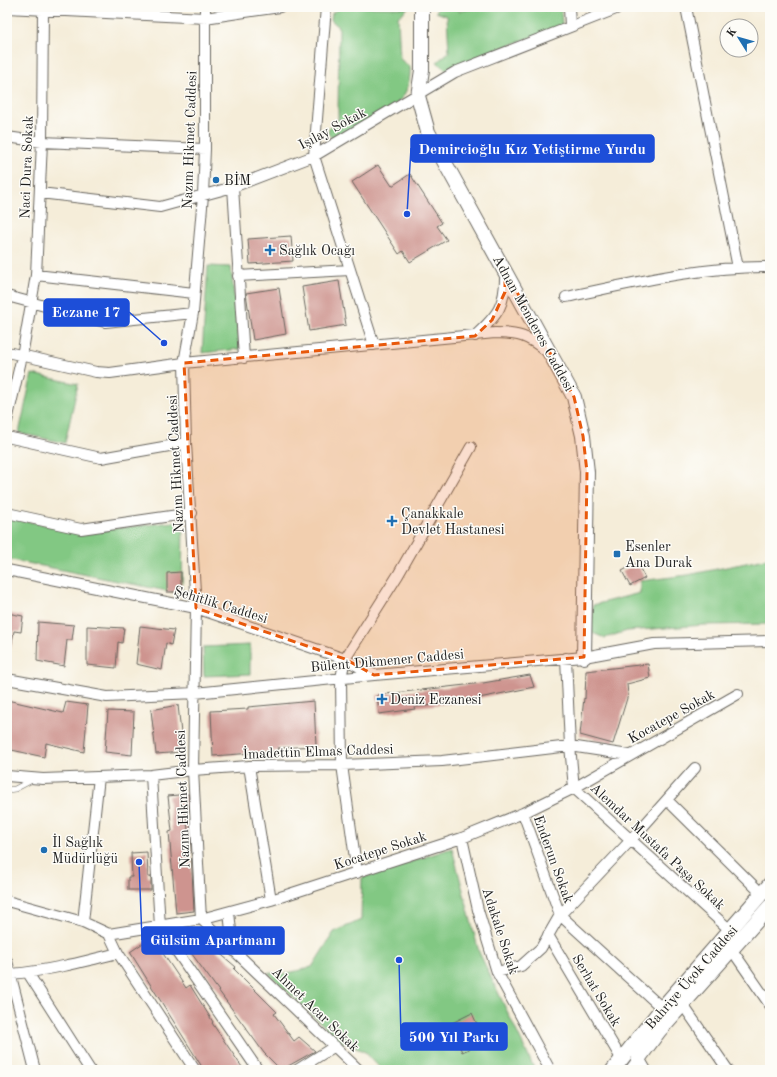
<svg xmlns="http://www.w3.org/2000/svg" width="777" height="1077" font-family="'Old Standard TT',serif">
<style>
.green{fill:#82c883;stroke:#4f7250}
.building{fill:#ce948f}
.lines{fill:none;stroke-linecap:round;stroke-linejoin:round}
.lane-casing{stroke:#68655e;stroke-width:6}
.street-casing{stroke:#68655e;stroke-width:12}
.secondary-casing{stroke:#68655e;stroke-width:16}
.lane{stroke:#fff;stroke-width:5}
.street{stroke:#fff;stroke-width:10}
.secondary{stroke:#fff;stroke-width:14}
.marked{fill:#e8590c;fill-opacity:0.2;stroke:#e8590c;stroke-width:3;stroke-dasharray:8 5;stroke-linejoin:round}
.poi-dot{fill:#1f6fb2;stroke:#fdfcf7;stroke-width:1.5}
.labels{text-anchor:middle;stroke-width:3;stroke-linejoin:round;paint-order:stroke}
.street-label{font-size:14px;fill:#1c1c1c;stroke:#fdfcf7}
.poi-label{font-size:14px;fill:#1c1c1c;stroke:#fdfcf7;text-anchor:start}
.leader{fill:none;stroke:#1d4ed8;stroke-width:1.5}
.callout-dot{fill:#1d4ed8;stroke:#fdfcf7;stroke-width:1.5}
.callout{fill:#1d4ed8;stroke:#1d4ed8;stroke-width:1.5}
.callout-label{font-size:15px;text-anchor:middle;font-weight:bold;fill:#fff}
</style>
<rect width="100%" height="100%" fill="#fdfcf7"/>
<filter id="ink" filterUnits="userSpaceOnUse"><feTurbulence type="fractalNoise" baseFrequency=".025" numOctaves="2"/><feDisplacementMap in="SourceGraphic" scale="8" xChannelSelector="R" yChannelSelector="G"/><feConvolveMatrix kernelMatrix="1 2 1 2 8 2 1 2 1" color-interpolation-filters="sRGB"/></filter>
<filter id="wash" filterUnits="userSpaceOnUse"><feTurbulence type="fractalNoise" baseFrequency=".012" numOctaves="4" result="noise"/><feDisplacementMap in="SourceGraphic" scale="16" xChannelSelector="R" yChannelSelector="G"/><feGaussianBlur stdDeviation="0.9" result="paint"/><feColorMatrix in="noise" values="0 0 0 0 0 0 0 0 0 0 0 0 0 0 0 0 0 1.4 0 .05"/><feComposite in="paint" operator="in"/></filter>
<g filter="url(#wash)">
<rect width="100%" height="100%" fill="#f5edd9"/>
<path class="green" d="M354 7 408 8 398 17 400 59 410 67C411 79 407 95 397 103 381 116 353 130 335 141L328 134 329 128 338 120 339 27 331 20 332 13 340 8Z
M438 7H457L459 11 482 7H561L562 25 446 70 437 62 449 52 447 16 436 12Z
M208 266 231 267 240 349 202 353Z
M32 374 78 384 65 443 19 433Z
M7 517 80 532 183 521 182 594 7 559Z
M770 558V624L704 625 627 631 605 638 590 632 593 605 640 593V581L688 575Z
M250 645V674L204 676 203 647Z
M452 848 479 952 535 1070H382L365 1052 339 1040 268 973 284 974 312 967 334 932 361 920 362 878Z"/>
<g id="blocks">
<path class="building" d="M378 165 392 186 410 174 442 223 437 226 447 240 410 262 403 251 399 254 352 182Z
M291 236 293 261 250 264 248 239Z
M339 281 346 325 309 331 302 287Z
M279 288 286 334 253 340 246 293Z
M637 563 645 578 630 586 622 571Z
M181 572V592H167V573Z
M7 613 23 616 21 632 14 631 11 647H7Z
M38 622 74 625 72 640H67L64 666 37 661Z
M87 626 124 628 122 643 118 642 116 668 87 665Z
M140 626 174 630 171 645 166 643 162 670 136 664Z
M648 664 650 678 627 684 628 695 613 744 580 735 584 698 585 699 586 671Z
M530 675 534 687 474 699V701L414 707 415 709 379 714 377 695 483 683Z
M7 700 63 713 66 702 88 705 84 752 46 743 44 757 7 749Z
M314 701 316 746 278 748 279 751 213 756 211 711 248 709V707Z
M178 705 183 752 156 754 151 710Z
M108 711 134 712 132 755 105 752Z
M188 794 189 811 185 812 188 829H190L194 911 176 913 169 832 172 831 168 796Z
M147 852 148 877H151V890H128V877H132L131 853Z
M197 934 236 967 234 969 277 1012 274 1014 294 1041 299 1037 315 1051 281 1070 264 1053 181 939Z
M152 937 186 988 190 985 213 1022 212 1023 244 1070H204L130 952Z
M472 1013 485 1042 462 1052 450 1024Z"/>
</g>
</g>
<g filter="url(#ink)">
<use href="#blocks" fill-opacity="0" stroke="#68655e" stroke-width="1"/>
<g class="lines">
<defs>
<path id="lane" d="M7 790 15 789 32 780"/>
<path id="street" d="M205 7V149L203 195 193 313 184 363 186 443 196 608 193 770 201 919 359 1070
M326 7 314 156 374 345
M569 7 570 26
M686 7 738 268
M7 8 205 18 280 7
M7 137 42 142 205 149
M233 187 244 358
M40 193 160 207 233 187 314 156 455 72 621 7
M36 275 194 293
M238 276 350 270
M7 296 105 322 193 313
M566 297C633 283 701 266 770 267
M475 336C498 315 506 305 505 273
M7 352 96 372 110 373 184 363 495 333C518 333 528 336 546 351
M7 421 22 356 36 275 42 142 43 7
M7 437 101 458 186 443
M7 513 81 529 192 513
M7 570 196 608 345 659 374 675
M566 658 570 746 574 788 731 931
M7 679 107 697 195 693 374 675 584 657 654 644 770 641
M249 766 271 900
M151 775 160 927 258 1070
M7 776 43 779 151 775 193 770 249 766 342 765 442 761 570 746 629 755
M667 800 762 894
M523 813 560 915 662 1008
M462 838 478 910 497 972 550 1070
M357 873 342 765 341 678 345 659 398 575 471 447
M7 901 83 922 109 934 201 919 271 900 462 838 523 813 574 788 738 694
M229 912 233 950
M83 922 99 777
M109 934 118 953 195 1070
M548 935 622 1060
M732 950 770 1005
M7 961 35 1070
M497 972 521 966 541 948 560 915 631 840 695 768
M28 973 90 1070
M11 974C47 971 83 962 118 953
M683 1005 728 1070
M297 1070 335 1046
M630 1070 639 1058 646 1070"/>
<path id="secondary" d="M422 7V70L418 96 428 132 574 397 583 436 587 472 584 657
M639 1058 659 1031 770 906
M613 1070 662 1008 770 884"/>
</defs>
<use href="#lane" class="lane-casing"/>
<use href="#street" class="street-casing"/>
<use href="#secondary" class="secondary-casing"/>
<use href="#lane" class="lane"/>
<use href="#street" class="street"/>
<use href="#secondary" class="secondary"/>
</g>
</g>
<path class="marked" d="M505 270 574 397 583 436 587 472 584 657 374 675 345 659 196 608 184 363 475 336 492 320 505 292Z"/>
<g class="poi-dot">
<circle cx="216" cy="180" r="4"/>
<path d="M268 244h4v4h4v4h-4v4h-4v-4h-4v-4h4z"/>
<path d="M390 515h4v4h4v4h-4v4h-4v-4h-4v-4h4z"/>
<rect x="613" y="550" width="8" height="8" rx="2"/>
<path d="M380 693h4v4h4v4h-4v4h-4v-4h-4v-4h4z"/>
<circle cx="44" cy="850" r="4"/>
</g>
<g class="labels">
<g class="street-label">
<text transform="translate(332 128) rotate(-28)" y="5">Işılay Sokak</text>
<text transform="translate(189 140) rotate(-88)" y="5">Nazım Hikmet Caddesi</text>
<text transform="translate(26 167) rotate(-88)" y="5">Naci Dura Sokak</text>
<text transform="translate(534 323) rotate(61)" y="5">Adnan Menderes Caddesi</text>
<text transform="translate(175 464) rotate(-93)" y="5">Nazım Hikmet Caddesi</text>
<text transform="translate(221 604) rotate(17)" y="5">Şehitlik Caddesi</text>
<text transform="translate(387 660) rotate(-5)" y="5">Bülent Dikmener Caddesi</text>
<text transform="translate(671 716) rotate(-29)" y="5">Kocatepe Sokak</text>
<text transform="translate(318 751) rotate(-2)" y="5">İmadettin Elmas Caddesi</text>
<text transform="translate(182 799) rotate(-92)" y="5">Nazım Hikmet Caddesi</text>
<text transform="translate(658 846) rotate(43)" y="5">Alemdar Mustafa Paşa Sokak</text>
<text transform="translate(380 850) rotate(-18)" y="5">Kocatepe Sokak</text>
<text transform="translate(554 859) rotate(70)" y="5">Enderun Sokak</text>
<text transform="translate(501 931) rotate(72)" y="5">Adakale Sokak</text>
<text transform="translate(691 977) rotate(-49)" y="5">Bahriye Üçok Caddesi</text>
<text transform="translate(597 990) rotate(59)" y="5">Serhat Sokak</text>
<text transform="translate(316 1009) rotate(44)" y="5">Ahmet Acar Sokak</text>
</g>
<g class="poi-label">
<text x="224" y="185">BİM</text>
<text x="279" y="255">Sağlık Ocağı</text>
<text x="401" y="518">Çanakkale<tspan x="401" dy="16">Devlet Hastanesi</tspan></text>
<text x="625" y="551">Esenler<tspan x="625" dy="16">Ana Durak</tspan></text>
<text x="390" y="704">Deniz Eczanesi</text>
<text x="52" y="847">İl Sağlık<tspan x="52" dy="16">Müdürlüğü</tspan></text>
</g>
</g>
<path class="leader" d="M407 214L411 148M164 343L129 312M139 862L142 940M399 960L401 1037"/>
<g class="callout-dot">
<circle cx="407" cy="214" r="4"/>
<circle cx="164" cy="343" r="4"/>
<circle cx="139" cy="862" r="4"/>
<circle cx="399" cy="960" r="4"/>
</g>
<g class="callout">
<rect x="411" y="135" width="243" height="27" rx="4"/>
<rect x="44" y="299" width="85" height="27" rx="4"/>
<rect x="142" y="927" width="142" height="27" rx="4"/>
<rect x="401" y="1023" width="106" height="27" rx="4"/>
</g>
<g class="callout-label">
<text x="532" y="154">Demircioğlu Kız Yetiştirme Yurdu</text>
<text x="86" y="317">Eczane 17</text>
<text x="213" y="945">Gülsüm Apartmanı</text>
<text x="454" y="1042">500 Yıl Parkı</text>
</g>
<rect width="777" height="1077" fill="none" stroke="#fdfcf7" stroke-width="24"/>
<g transform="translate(739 38) rotate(307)"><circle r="19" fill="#fdfcf7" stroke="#a3a29f"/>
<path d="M0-3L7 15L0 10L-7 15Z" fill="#1f6fb2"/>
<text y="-6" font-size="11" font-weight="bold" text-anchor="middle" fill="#1c1c1c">K</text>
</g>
</svg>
